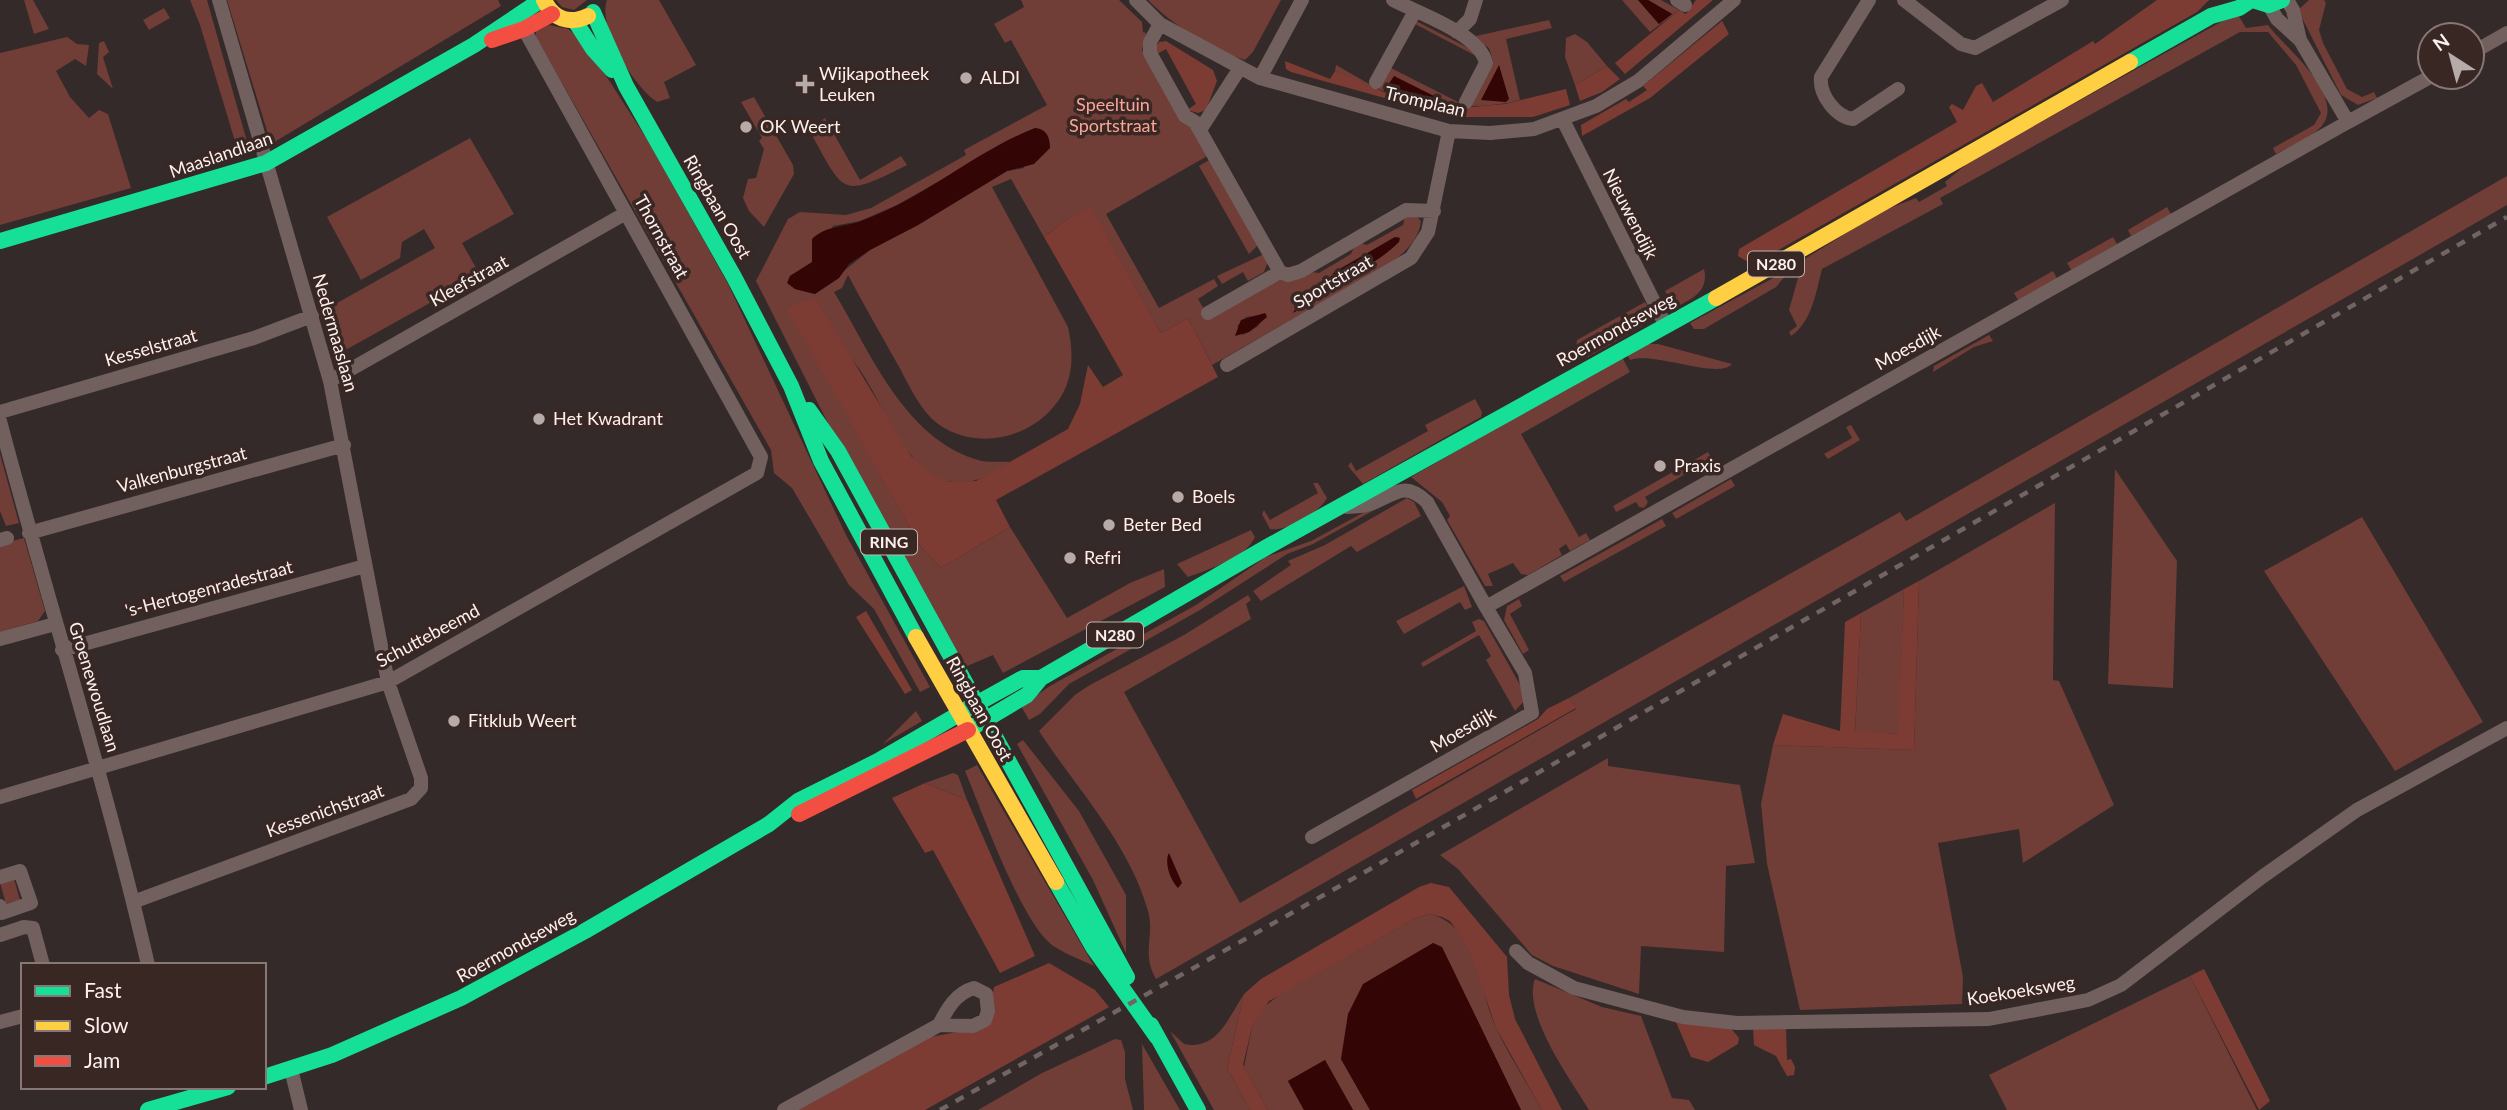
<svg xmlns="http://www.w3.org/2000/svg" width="2507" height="1110" font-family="Lato,sans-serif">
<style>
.green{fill:#703d37;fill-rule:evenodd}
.forest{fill:#7c3c34}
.water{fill:#330505}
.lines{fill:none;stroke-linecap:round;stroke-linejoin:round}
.street{stroke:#71605e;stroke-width:14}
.fast{stroke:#16e098;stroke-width:16}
.slow{stroke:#ffcf43;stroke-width:16}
.jam{stroke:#f24e42;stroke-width:16}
.rail{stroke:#706563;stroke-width:4.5;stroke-dasharray:9 9;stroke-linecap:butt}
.poi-dot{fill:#b7aba9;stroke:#392724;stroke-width:2.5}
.labels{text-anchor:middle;stroke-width:7;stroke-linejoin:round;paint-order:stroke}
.shield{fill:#392724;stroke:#c2b4b1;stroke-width:2}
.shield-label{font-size:16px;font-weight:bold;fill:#fdf0ee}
.poi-label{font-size:18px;fill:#fdf0ee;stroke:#392724;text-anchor:start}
.street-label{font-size:18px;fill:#fdf0ee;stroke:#392724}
.park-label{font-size:18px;fill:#fba598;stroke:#392724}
</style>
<rect width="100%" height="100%" fill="#342a29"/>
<path class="green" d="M24 0H33L49 29 34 34Z
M190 0H207L248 145 237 148 200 25Z
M227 0H498L501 6 271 144Z
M556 0H587L574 10 562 7Z
M607 0H659L696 65 664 82 670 98 657 102C634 87 597 28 607 0Z
M1021 0H1119L1142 22 1143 32 1146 33 1142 50 1178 115 1194 129 1209 155 1106 214 1159 308 1214 279 1218 286 1198 299 1210 319C1238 304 1288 267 1319 273L1351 254 1354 247 1361 243 1367 245 1403 225 1405 217 1415 215 1421 221C1419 240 1405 252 1391 263L1212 365 1188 318 1161 333 1091 208 1067 219 1044 237 1011 179 992 187 1068 327C1073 350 1074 374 1062 395 1036 440 971 454 932 419 917 404 908 383 898 365 881 335 864 305 848 275L842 288 834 292C871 353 904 438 978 460 987 463 1000 461 1010 462 999 468 985 479 972 481 908 495 885 399 854 362 836 341 808 325 787 307L921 547 941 568 1010 527 1067 618 1130 583 1164 569 1165 587 1003 673 993 655 965 667 831 429 756 281 788 219 800 212 846 215 871 208 966 155 964 150 1047 105 1011 40 1005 43 994 24 1024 7ZM1028 131 1024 168 1007 171 918 225 870 250 815 294 795 289 790 276 813 262 833 226 860 221 897 205ZM1395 237C1377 262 1364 270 1334 275V272ZM1267 314 1257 327 1243 335 1237 326 1246 317Z
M1148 0H1281L1253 52 1245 60C1210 49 1173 25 1148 0Z
M1622 0H1638L1659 24 1672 14 1648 0H1661L1679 10 1650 32Z
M2309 0H2324L2326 3 2319 30 2323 43 2347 89 2362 97 2374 92 2377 98 2358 105 2341 95 2298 10Z
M164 8 170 18 149 30 143 20Z
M2237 13 2246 28 2268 25C2284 47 2351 99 2319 129 2308 139 2290 146 2276 154L2273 148 2314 125 2321 113 2296 65 2268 32H2240L1940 198 1943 204 1822 269C1816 292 1812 322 1791 336L1789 332 1797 326 1789 310 1803 260 1882 211 1916 198 1919 202 1947 186 1945 182 1969 162Z
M1549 20 1552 28 1506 39 1520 100C1462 116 1387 98 1335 71L1336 65 1378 89 1391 68 1466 106 1475 99 1493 61 1489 48 1477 40 1476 36Z
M1416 21 1480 54 1478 57 1415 24Z
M549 25 568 29 583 40 650 144 728 284 846 535 930 687 920 692 874 609 849 585 792 488 774 473 771 450 536 37V31Z
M1575 34 1587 42 1607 66 1575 85 1565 57 1566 38Z
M67 37 77 44 89 45 86 66 75 59 56 71 70 97 89 118 99 110 108 114 131 188 0 225V53Z
M104 41 109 52 103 57 113 89 97 74 99 43Z
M754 97 793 165 794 174 764 227 749 211 743 198 748 179 756 178 764 149 759 141 762 138 741 102Z
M825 118 860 180 901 156 907 165C838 200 845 193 809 130Z
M470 138 514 214 462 243 480 275 333 357 321 312 435 248 424 229 402 242 400 258 361 280 327 217Z
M1211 159 1259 244 1249 254 1199 166Z
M2507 176V205L1156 979C1141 953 1155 935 1148 911 1129 843 1076 788 1039 731L1076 694 1090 685 1184 635 1248 595 1251 600 1246 604 1251 619 1124 692 1240 903 1576 709 1569 698 1900 512 1906 521Z
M2167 207 2171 214 2131 236 2128 230Z
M2113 237 2117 244 2071 270 2067 263Z
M1264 254 1268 261 1264 272 1248 281 1243 272 1222 284 1217 276Z
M1704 269C1709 290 1694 298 1678 306L1672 304 1665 291Z
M2053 271 2057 278 2018 300 2014 293Z
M1784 272 1786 275 1776 287 1704 329H1694L1690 323Z
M1645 302 1651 312 1641 327 1586 358 1579 357 1575 352 1577 340Z
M1989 335 1993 341 1974 347 1933 372 1934 366Z
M1646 344H1658L1732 364C1718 380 1654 351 1630 360L1627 355Z
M1622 357 1630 372 1521 434 1579 537 1586 533 1590 540 1570 551 1566 544 1559 549 1562 555 1528 575 1521 574 1513 563 1488 574 1493 586H1485L1447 520 1450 516 1442 502 1411 477Z
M1475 399 1482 412 1481 417 1363 484 1348 466 1351 462 1356 471 1428 431 1425 425Z
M1851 425 1860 440 1828 459 1824 454 1852 438 1846 427Z
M1708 452 1715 464 1713 470 1707 472 1701 465 1645 497 1648 502 1644 508 1639 507 1636 502 1616 512 1613 506Z
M0 454 19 523 6 526 0 511Z
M2115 469 2177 561 2173 688 2108 684Z
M1731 479 1735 486 1676 519 1672 513Z
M1313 483H1318L1327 498C1319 513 1287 532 1270 529L1262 514 1264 510 1270 520 1318 493Z
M1394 496 1396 498 1313 544 1287 554 1200 610 1069 684 1040 714 1029 720 1021 706 1050 686 1196 605 1266 557 1311 541Z
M1407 498 1414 502 1421 516 1357 552 1351 546 1261 601 1253 591 1291 565 1288 561 1325 545Z
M2055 503 2053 680 2059 681 2114 805 2023 863 2019 829 1938 843 1963 977 1962 1004 1800 1010 1767 864 1761 804 1773 745 1914 750 1919 581Z
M2362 517 2483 722 2395 771 2264 571Z
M1662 519 1666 526 1564 582 1560 576Z
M1251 530 1255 537C1245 559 1209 569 1188 577L1177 564Z
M24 538 45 611 38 621 0 632V544Z
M1464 586 1472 607 1465 610 1460 602 1404 634 1396 621Z
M1904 589 1899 734 1855 732 1861 613Z
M1519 599 1522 606 1510 614 1529 650 1523 654 1504 620 1507 606Z
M1479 619 1484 621 1523 690 1525 700 1515 711 1486 660 1491 656 1479 635 1423 667 1421 663 1476 631 1472 622Z
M916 711 922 721 883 744Z
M1023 740 1079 811 1126 895V953L1093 880 1017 744Z
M1608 758V766L1740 785 1755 863 1726 866 1724 952 1641 946 1639 994 1553 966 1532 955 1458 869 1440 855Z
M977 765 1094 966C1082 960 1067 955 1055 947 1022 926 982 811 965 771Z
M953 773 958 775 967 800 925 783Z
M14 879 20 900 6 904 0 883Z
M1429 914C1478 924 1479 992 1497 1030 1510 1057 1527 1083 1542 1110H1521L1442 948 1433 943 1341 1059 1370 1110H1353L1325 1060 1288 1081 1304 1110H1268L1244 1067 1252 1027 1263 1008 1280 994 1416 918Z
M2190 976 2257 1110H2007L1989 1075Z
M1535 979 1602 1007 1641 1016 1672 1098 1689 1100 1695 1110H1589C1571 1080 1522 1014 1535 979Z
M1244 994 1227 1068 1250 1110H1214L1170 1031 1184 1044C1217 1051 1228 1018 1244 994Z
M1115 1039 1121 1040 1125 1052V1079L1133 1110H978L1042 1073Z
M1142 1044 1180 1110H1144Z"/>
<path class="forest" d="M1696 0H1713L1625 74 1615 63 1679 10 1686 14Z
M2157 0H2209L2197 12 1759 261 1748 262 1738 256 1739 249 1957 122 1949 107 1952 104 1963 110 1976 86 1982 83 1993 102 2093 41 2095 44Z
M1722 21 1729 34 1650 98 1582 136 1581 125 1626 99 1629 102 1647 90 1643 86Z
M1166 41 1213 70 1217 81 1206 110 1198 113 1187 110 1196 104 1166 49 1157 54 1155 48 1159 42Z
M1285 61 1330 79 1335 71 1386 93 1460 108 1505 104 1566 89 1570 105 1533 117H1453L1291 72 1286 69Z
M1607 66 1620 79 1602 92 1580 101 1575 85Z
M1091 207 1161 333 1188 318 1218 377 996 500 1010 527 941 568 921 547 786 308 815 298 911 456 932 473 950 482 976 481 1068 429 1080 404 1088 365 1103 387 1123 375 1044 237 1067 219Z
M1919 581 1914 750 1773 745 1783 714 1840 731 1845 622 1861 613 1855 731 1898 734 1904 589Z
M866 611 912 690 905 694 856 617Z
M1569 698 1576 708 1416 799 1412 790 1538 719 1547 709Z
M925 783 967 800 1035 956 1000 973 933 850 925 853 892 798Z
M1431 883 1449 887 1507 957 1509 995 1515 1019 1562 1110H1542L1496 1028 1470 952 1460 935 1450 921 1442 917 1429 914 1416 918 1269 1001 1252 1027 1243 1065 1268 1110H1250L1227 1068 1244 994 1261 979 1419 887Z
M1049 963 1095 990 1109 1007 925 1110H796L930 1037 968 1030 989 1015 994 987Z
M2204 969 2270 1101 2259 1110 2190 976Z
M1676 1022 1729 1026 1739 1038 1738 1044 1708 1062 1691 1057Z
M1753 1028H1786L1787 1060 1791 1059 1795 1067 1794 1075 1787 1076 1776 1056 1754 1045Z"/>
<path class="water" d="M1638 0H1648L1672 14 1659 24Z
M1499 65 1509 99 1506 102 1481 100Z
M1394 76 1434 96V98L1384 91Z
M1035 128C1047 129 1050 138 1050 148L1034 164 1007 171 918 225 870 250 849 264 839 278 815 294 795 289 787 283 790 276 812 262V239C827 225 842 228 861 221 924 199 975 151 1035 128Z
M1395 237 1400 238 1399 242C1383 258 1355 277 1332 274Z
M1314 292 1328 293 1293 313 1301 299Z
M1265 313 1267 317 1249 332 1235 336 1241 320Z
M1169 853 1182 883 1178 888C1170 880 1164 862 1169 853Z
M1433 943 1442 947 1521 1110H1370L1341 1059 1348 1014 1363 984Z
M1325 1060 1353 1110H1304L1288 1081Z"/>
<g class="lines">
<path class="street" d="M1136 0 1160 24 1260 78 1449 131 1490 133 1534 129 1596 106 1638 81 1734 0
M1393 0C1418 13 1480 34 1486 63L1466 102
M1677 0 1685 5
M1869 0 1821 77C1819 95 1836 117 1853 119L1898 89
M1904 0 1961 44 1975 48 2062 0
M2287 0 2293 10 2300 40
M2269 5 2277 19 2300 40 2348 122 2430 77
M1160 24 1150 42V53L1185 116 1195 122 1280 272 1208 313
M1457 32 1470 19 1476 0
M2472 53 2507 33
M1260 78 1302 0
M1376 82 1415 11
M1563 120 1665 324
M1200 130 1240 68
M1280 272 1288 275 1301 271 1406 210 1434 211
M1227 365 1411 258 1428 232 1449 131
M330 381 626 213
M0 412 254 338 312 316
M0 421C48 603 106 782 148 965
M1347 507C1354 506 1363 507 1370 504 1394 496 1403 479 1427 502L1486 607
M29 533 344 445
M0 540 7 538
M0 639 55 624
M62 650 365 566
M0 797 388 682 757 473 761 457 524 29
M1312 837 1532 713 1525 673 1486 607 2348 122
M0 877 20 871 31 903 2 913 0 906
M133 902 411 799 421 788V778L388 682 330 381 219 0
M0 935 24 927 33 928 43 965
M1516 951 1528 963 1574 988 1683 1017 1737 1023 1989 1019 2088 1000 2121 985 2262 877 2357 810 2507 728
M0 1022 23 1016
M291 1069 301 1110
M784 1110 939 1025 973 1026 985 1020 988 1011 986 994 974 988C956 993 947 1009 939 1025"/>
<path class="fast" d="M2253 0 2269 5 2282 0
M593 12 626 86 734 277 791 386 821 461 916 637
M575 21 593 49 612 70
M2130 62 2211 16 2239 8 2251 0
M0 241 266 163 474 45 541 0
M809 410 838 451 1127 977
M967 709 1023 678H1041
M968 730 1027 695 1041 678 1267 547 1716 298
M1056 882 1093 947 1157 1037
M1151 1025 1198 1110
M264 1077 332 1055 461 998 585 931 769 824 798 801 878 761 959 714
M148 1110 228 1087"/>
<path class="slow" d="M544 0C553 19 569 25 588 16
M1716 298 2130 62
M916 637 1056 882"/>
<path class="jam" d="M492 40 524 29 552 14
M799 814 968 730"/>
<path class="rail" d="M940 1110 1372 868 2507 217"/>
</g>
<g class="poi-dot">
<circle cx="966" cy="78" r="7"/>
<path d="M801.5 73.5h7v7h7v7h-7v7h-7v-7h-7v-7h7z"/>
<circle cx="746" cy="127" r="7"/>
<circle cx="539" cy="419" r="7"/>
<circle cx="1660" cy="466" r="7"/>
<circle cx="1178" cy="497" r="7"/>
<circle cx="1109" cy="525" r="7"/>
<circle cx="1070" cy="558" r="7"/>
<circle cx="454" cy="721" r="7"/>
</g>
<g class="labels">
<g class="shield">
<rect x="1748" y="251.5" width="56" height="25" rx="5"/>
<rect x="861" y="529.5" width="56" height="25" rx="5"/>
<rect x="1087" y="622.5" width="56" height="25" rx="5"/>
</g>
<g class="shield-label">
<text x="1776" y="270">N280</text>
<text x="889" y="548">RING</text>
<text x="1115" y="641">N280</text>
</g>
<g class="poi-label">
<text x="819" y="80">Wijkapotheek<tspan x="819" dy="21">Leuken</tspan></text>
<text x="980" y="84">ALDI</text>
<text x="760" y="133">OK Weert</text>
<text x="553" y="425">Het Kwadrant</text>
<text x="1674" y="472">Praxis</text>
<text x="1192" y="503">Boels</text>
<text x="1123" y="531">Beter Bed</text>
<text x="1084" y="564">Refri</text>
<text x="468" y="727">Fitklub Weert</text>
</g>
<g class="street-label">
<text transform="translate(1425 102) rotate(13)" y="6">Tromplaan</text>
<text transform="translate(221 155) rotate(-19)" y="6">Maaslandlaan</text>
<text transform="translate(717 207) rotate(60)" y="6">Ringbaan Oost</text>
<text transform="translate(1630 214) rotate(63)" y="6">Nieuwendijk</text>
<text transform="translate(661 237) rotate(61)" y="6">Thornstraat</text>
<text transform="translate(469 281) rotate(-29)" y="6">Kleefstraat</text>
<text transform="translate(1333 282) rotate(-30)" y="6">Sportstraat</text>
<text transform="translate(1616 330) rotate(-29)" y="6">Roermondseweg</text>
<text transform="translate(335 333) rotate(74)" y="6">Nedermaaslaan</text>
<text transform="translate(151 348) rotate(-16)" y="6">Kesselstraat</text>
<text transform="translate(1908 348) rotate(-29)" y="6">Moesdijk</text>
<text transform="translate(182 470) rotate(-15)" y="6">Valkenburgstraat</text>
<text transform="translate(209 589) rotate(-15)" y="6">'s-Hertogenradestraat</text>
<text transform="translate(428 636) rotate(-28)" y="6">Schuttebeemd</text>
<text transform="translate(94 687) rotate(73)" y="6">Groenewoudlaan</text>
<text transform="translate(979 709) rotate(61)" y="6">Ringbaan Oost</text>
<text transform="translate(1463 730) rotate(-30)" y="6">Moesdijk</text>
<text transform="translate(325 811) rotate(-20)" y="6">Kessenichstraat</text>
<text transform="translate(516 946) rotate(-29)" y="6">Roermondseweg</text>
<text transform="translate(2021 991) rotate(-9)" y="6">Koekoeksweg</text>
</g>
<g class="park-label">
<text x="1113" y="111">Speeltuin<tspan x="1113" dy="21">Sportstraat</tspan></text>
</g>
</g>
<rect x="21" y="963" width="245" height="126" fill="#392724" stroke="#877775" stroke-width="2"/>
<rect x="35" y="986" width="35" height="10" fill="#16e098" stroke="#877775" stroke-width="2"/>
<text x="84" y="998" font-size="21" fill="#fdf0ee">Fast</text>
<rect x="35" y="1021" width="35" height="10" fill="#ffcf43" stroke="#877775" stroke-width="2"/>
<text x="84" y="1033" font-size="21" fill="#fdf0ee">Slow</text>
<rect x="35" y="1056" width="35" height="10" fill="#f24e42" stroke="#877775" stroke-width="2"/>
<text x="84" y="1068" font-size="21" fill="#fdf0ee">Jam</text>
<g transform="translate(2451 56) rotate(324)"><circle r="33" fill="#392724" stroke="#877775" stroke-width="2"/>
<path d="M0-5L12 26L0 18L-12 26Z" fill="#b7aba9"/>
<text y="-10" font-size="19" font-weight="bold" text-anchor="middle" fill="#fdf0ee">N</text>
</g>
</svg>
